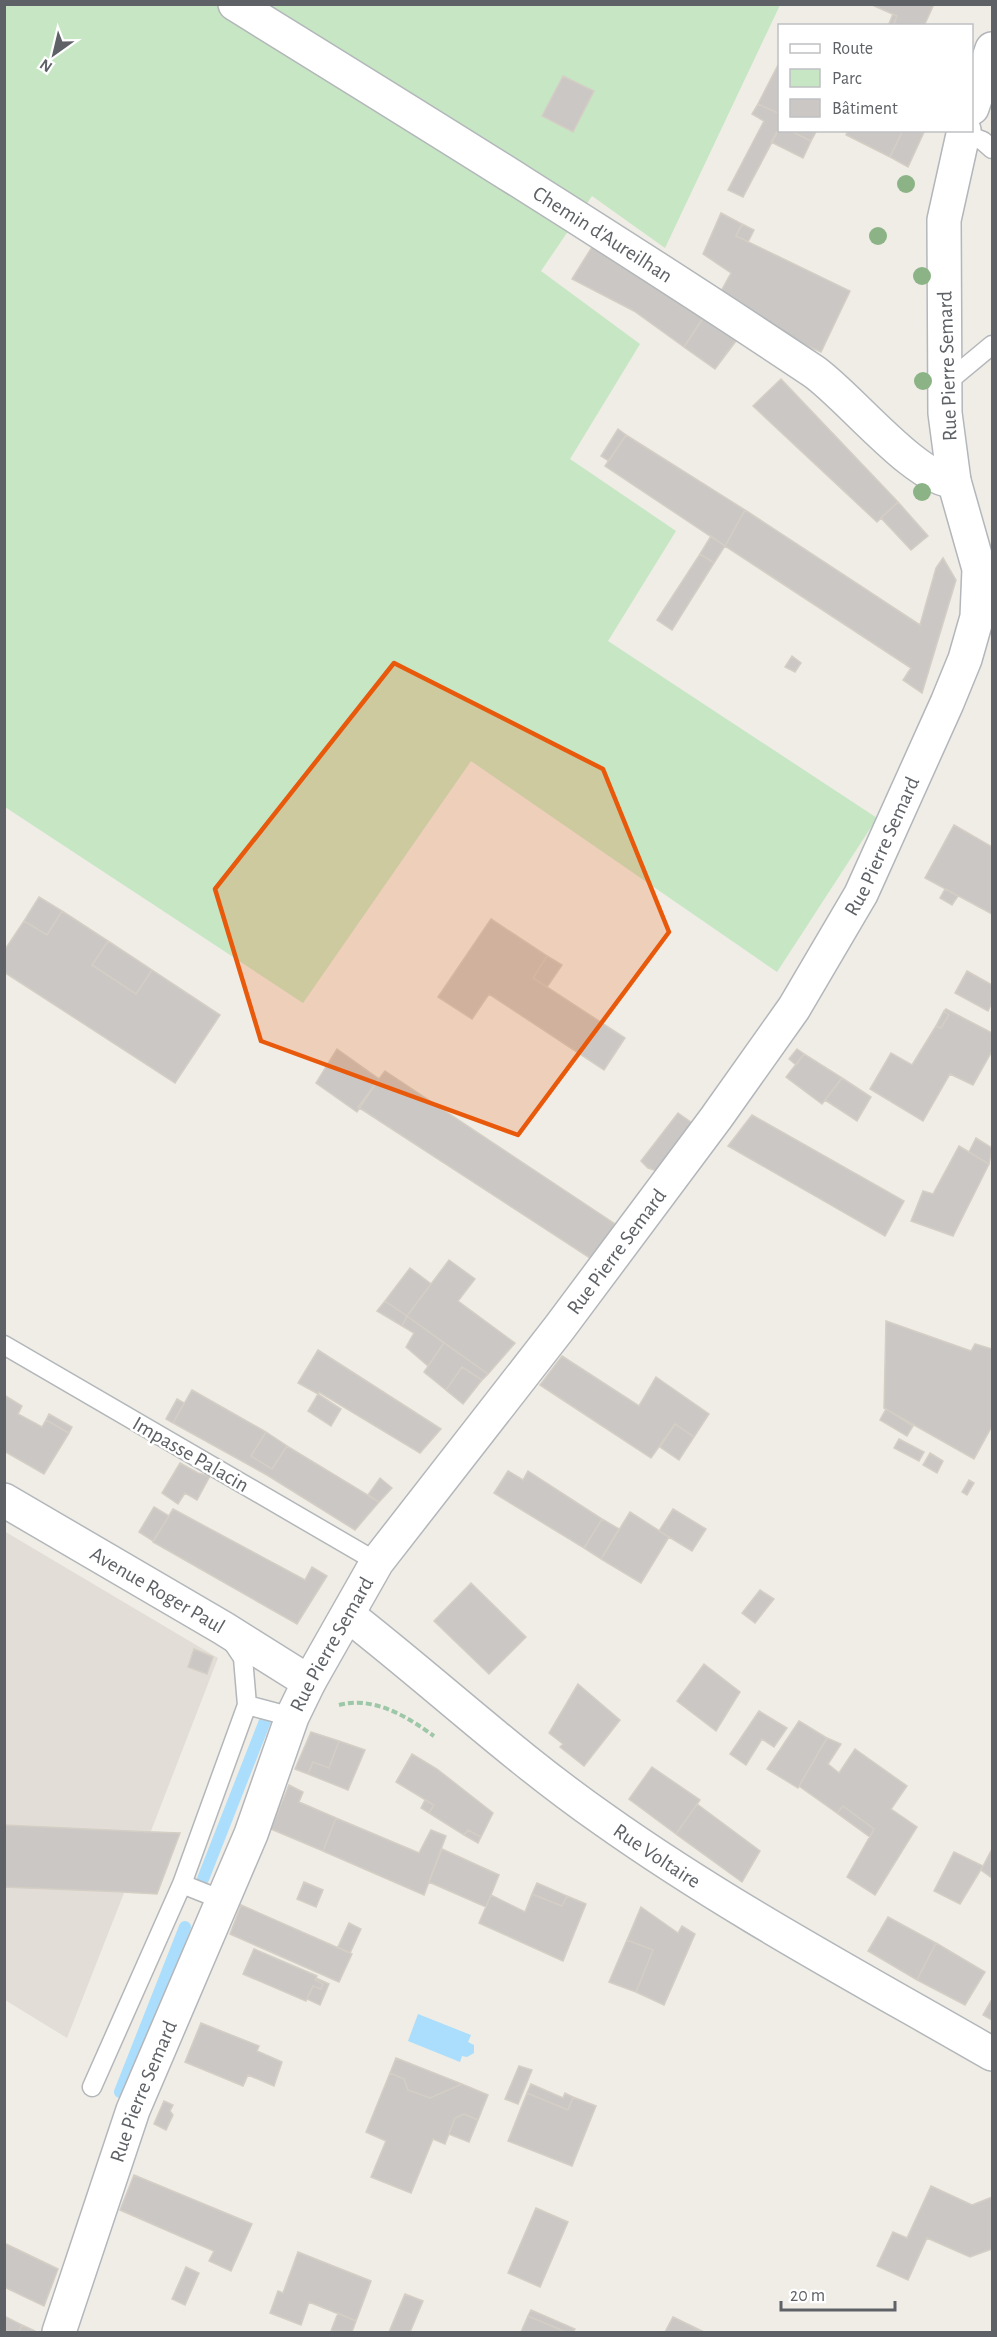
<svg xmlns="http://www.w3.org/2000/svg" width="997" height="2337" font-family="'Alegreya Sans',sans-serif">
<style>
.education{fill:#e2ded7}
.green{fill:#c6e6c4}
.water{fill:#aadefc}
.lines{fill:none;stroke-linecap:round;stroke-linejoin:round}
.stream{stroke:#aadefc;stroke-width:12}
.building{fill:#cbc7c4;stroke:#d4cec5;stroke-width:1.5}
.service-casing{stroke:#b3b7ba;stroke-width:21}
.minor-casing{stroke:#b3b7ba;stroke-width:36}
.secondary-casing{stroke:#b3b6ba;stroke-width:36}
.path{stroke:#9dc7a6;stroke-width:4;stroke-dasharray:6 3;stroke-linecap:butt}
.service{stroke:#fff;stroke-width:18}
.minor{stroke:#fff;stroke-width:33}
.secondary{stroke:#fff;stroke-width:33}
.tree{fill:#8bb386}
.marked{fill:#e8590c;fill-opacity:0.2;stroke:#e8590c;stroke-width:4.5;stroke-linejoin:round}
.labels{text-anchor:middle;stroke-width:5;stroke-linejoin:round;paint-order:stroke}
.street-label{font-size:21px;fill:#5e6266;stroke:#fff}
</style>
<rect width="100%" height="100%" fill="#efede6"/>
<path class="education" d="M4 1531 218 1658 151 1831 180 1833 157 1894 124 1893 67 2038 5 2000Z"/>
<path class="green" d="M4 5H780L665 248 592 196 541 271 640 344 570 459 676 531 608 641 877 818 777 972 471 761 303 1003 5 807Z"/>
<path class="water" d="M418 2014 471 2035 468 2042 474 2045V2053L467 2057 462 2056 460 2062 408 2041Z"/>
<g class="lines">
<path class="stream" d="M203 1879 265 1721
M120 2092 185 1927"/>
</g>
<path class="building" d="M870 4H934L924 26H893L897 16Z
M893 14 897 16 893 26H888Z
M780 61V114L758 104Z
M563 76 594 91 573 132 542 116Z
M758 104 780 114V127L743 197 728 190 764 121 752 114Z
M780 127V130H789L811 141 803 158 771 142Z
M789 130H817L811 141Z
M848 130H903L890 157 846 135Z
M903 130H925L908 167 890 157Z
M721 213 742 224 736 236 850 291 821 352 781 334 720 293 731 273 703 254Z
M742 224 754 230 748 242 736 236Z
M592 247 624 268 656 282 705 315 684 347 634 311 572 279Z
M705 315 736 341 715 369 684 347Z
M781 379 898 502 877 522 753 406Z
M618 429 626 435 609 461 601 456Z
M626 435 745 510 725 546 605 466Z
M898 502 928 536 911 550 881 518Z
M745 510 920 625 936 568 943 558 956 580 922 693 903 680 911 668 725 546Z
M711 536 725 546 714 563 700 554Z
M700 554 714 563 672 630 657 620Z
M792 656 801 663 795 672 785 667Z
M954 825 992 847V914L925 878Z
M945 889 958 896 952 905 940 898Z
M39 897 62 911 47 935 24 921Z
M62 911 108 941 92 965 136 994 152 970 220 1015 175 1083 4 972V951L24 921 47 935Z
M491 919 547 956 533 978 625 1038 604 1070 489 994 472 1019 438 997Z
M108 941 152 970 136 994 92 965Z
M547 956 562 965 547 987 533 978Z
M967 971 992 985V1003L988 1011 955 993Z
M946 1009 992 1033V1051L973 1085 950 1074 923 1121 870 1089 891 1053 912 1065 936 1026 941 1028 949 1015 944 1011Z
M944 1011 949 1015 941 1028 936 1026Z
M337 1049 379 1079 357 1112 316 1083Z
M797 1049 804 1054 796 1065 789 1059Z
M804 1054 842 1078 822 1104 786 1077Z
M385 1071 618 1226 593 1260 358 1107Z
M842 1078 871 1097 857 1121 825 1100Z
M678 1113 695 1125 657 1171 648 1168 641 1161Z
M752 1115 904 1201 885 1236 728 1146Z
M976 1138 992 1148 989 1164 969 1152Z
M959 1146 989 1164 953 1236 911 1221 923 1191 933 1194Z
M449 1260 475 1279 458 1301 515 1343 488 1374 407 1316Z
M410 1268 431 1284 407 1316 385 1301Z
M385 1301 407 1316 402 1326 377 1311Z
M407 1316 444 1343 428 1366 406 1347 414 1333 402 1326Z
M886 1321 971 1351 975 1344 992 1349V1426L974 1459 884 1408Z
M444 1343 488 1374 482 1380 462 1367 446 1390 424 1372Z
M318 1350 441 1429 420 1453 319 1392 318 1394 298 1383Z
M562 1356 639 1406 656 1377 709 1414 694 1437 675 1424 651 1458 540 1385Z
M462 1367 482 1380 463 1404 446 1390Z
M192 1390 266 1432 251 1456 272 1469 287 1446 379 1502 355 1530 267 1475 173 1423Z
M318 1394 341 1409 331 1426 308 1411Z
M4 1395 22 1406 18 1414 42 1427 46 1420 69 1433 44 1474 4 1451Z
M177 1399 184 1403 173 1423 166 1419Z
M886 1409 913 1426 907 1436 880 1420Z
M49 1414 72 1427 69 1433 46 1420Z
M675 1424 694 1437 679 1460 660 1447Z
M266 1432 287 1446 272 1469 251 1456Z
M899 1439 924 1452 919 1461 894 1448Z
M930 1453 943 1461 937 1473 923 1465Z
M180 1463 198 1473 210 1476 197 1500 185 1493 178 1504 162 1493Z
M508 1471 523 1480 528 1471 602 1519 584 1548 494 1493Z
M380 1478 392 1488 379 1502 368 1495Z
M969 1480 974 1483 967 1495 962 1492Z
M154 1507 169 1516 153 1541 139 1532Z
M173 1509 305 1580 312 1567 327 1576 297 1624 153 1542Z
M673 1509 706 1529 692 1551 659 1531Z
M630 1512 669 1537 641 1583 601 1559Z
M602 1519 619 1529 601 1559 584 1548Z
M471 1583 526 1637 489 1674 434 1621Z
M760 1590 774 1599 755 1623 742 1613Z
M194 1649 213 1657 207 1674 188 1667Z
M704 1664 740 1692 716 1731 677 1701Z
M578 1684 620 1720 584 1766 560 1747 563 1744 549 1733Z
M759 1711 787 1728 774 1747 762 1739 746 1765 730 1754Z
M799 1721 827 1738 798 1788 767 1769Z
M311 1732 339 1741 329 1768 313 1762 308 1774 295 1769Z
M827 1738 841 1744 828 1764 839 1773 855 1749 907 1786 891 1809 917 1827 875 1895 847 1877 874 1829 843 1806 837 1813 799 1786Z
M339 1741 365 1750 348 1790 308 1774 313 1762 329 1768Z
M412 1754 437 1769 493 1813 481 1837 468 1830 464 1835 429 1813 434 1805 396 1782Z
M652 1767 700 1800 676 1834 629 1799Z
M289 1785 303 1792 299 1802 336 1818 323 1851 271 1829Z
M425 1800 434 1805 429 1813 421 1808Z
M697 1804 760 1851 742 1882 676 1834Z
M843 1806 874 1829 870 1837 837 1813Z
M336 1818 419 1853 431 1830 446 1836 424 1895 323 1851Z
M4 1825 151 1832 180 1833 157 1894 124 1892 4 1887Z
M468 1830 481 1837 478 1843 464 1835Z
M442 1849 499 1875 486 1907 429 1882Z
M992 1849V1878L981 1870Z
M954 1852 983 1866 960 1904 934 1891Z
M304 1882 323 1890 316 1907 297 1899Z
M537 1883 567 1896 562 1906 532 1894Z
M532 1894 562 1906 567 1896 586 1904 563 1961 479 1923 491 1895 525 1912Z
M241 1905 352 1954 339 1982 230 1934Z
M641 1907 678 1933 682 1926 695 1934 664 2005 636 1992 653 1950 627 1940Z
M888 1917 936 1943 917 1980 868 1951Z
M349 1923 361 1929 350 1953 338 1947Z
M627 1940 653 1950 636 1992 609 1982Z
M936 1943 985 1972 965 2005 917 1980Z
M254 1949 317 1976 315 1980 323 1984 321 1989 313 1986 306 2001 243 1974Z
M316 1978 329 1984 320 2005 307 1999 313 1986 321 1989 323 1984 315 1980Z
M992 1999V2020L983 2015Z
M201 2023 259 2046 257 2051 282 2062 274 2086 248 2075 243 2086 185 2062Z
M396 2058 462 2084 430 2098 408 2090 404 2079 390 2073Z
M519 2066 532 2070 518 2104 505 2099Z
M390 2073 404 2079 408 2090 430 2098 462 2084 488 2095 478 2120 464 2114 455 2118 445 2144 433 2139 411 2193 371 2177 386 2141 366 2132Z
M531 2084 563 2098 565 2093 573 2097 568 2110 527 2093Z
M527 2093 568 2110 573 2097 596 2106 572 2166 508 2141Z
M164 2101 173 2105 170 2111 173 2115 166 2130 154 2124Z
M464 2114 478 2120 469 2142 449 2134 455 2118Z
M134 2175 252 2224 231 2271 209 2261 214 2251 120 2210Z
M931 2186 972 2205 992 2197V2249L970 2257 927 2238 908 2280 877 2266 893 2232 907 2238Z
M536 2208 568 2222 540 2287 508 2273Z
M4 2243 58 2269 44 2306 4 2287Z
M298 2252 371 2281 356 2321 309 2302 301 2325 270 2313 278 2291 283 2293Z
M186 2267 199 2273 185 2305 172 2299Z
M405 2294 423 2301 410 2332H389Z
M531 2310 575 2329 573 2332H566L528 2316Z
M338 2313 356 2321 352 2332 331 2331Z
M4 2316 22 2325 19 2332H4Z
M528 2316 566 2332H521Z
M673 2317 704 2332H665Z
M22 2325 35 2331V2332H19Z"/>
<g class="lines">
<defs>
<path id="service" d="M963 133 983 141 992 149
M945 384 992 345
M4 1345 377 1562
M247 1705 292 1717
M182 1884 222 1900
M92 2087 182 1884 247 1705 243 1658 231 1640"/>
<g id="minor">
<path id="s1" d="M235 4C429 124 623 244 813 371 847 394 916 481 954 481"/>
<path id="s2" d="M4 1500 223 1628 309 1682"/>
<path id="s3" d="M348 1615C434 1682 514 1757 603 1819 727 1907 862 1979 992 2054"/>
</g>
<g id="secondary">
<path d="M972 108 992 49"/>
<path id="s4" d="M59 2332 133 2110 251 1834 292 1717 309 1682 377 1562 560 1327 716 1118 794 1008 861 894 947 703 965 659 977 617 979 569 954 481 945 413 944 220 964 130"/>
</g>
</defs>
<use href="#service" class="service-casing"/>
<use href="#minor" class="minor-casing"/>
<use href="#secondary" class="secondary-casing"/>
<path class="path" d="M339 1705C374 1696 406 1716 434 1736"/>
<use href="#service" class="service"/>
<use href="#minor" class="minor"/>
<use href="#secondary" class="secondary"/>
</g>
<g class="tree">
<circle cx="906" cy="184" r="9"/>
<circle cx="878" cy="236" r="9"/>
<circle cx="922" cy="276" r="9"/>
<circle cx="923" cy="381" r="9"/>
<circle cx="922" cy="492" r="9"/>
</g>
<path class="marked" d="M394 663 603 769 669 932 518 1135 261 1041 215 889Z"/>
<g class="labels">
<g class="street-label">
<text dy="7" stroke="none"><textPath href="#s1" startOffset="434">Chemin d'Aureilhan</textPath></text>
<text transform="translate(947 366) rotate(-92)" y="7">Rue Pierre Semard</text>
<text dy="7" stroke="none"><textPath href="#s4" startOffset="1713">Rue Pierre Semard</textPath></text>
<text dy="7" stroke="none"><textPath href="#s4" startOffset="1227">Rue Pierre Semard</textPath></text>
<text transform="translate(191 1454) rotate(30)" y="7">Impasse Palacin</text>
<text dy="7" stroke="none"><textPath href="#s2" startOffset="178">Avenue Roger Paul</textPath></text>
<text dy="7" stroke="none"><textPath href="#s4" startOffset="741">Rue Pierre Semard</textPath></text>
<text dy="7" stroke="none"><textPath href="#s3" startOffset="392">Rue Voltaire</textPath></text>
<text dy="7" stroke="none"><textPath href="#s4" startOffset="255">Rue Pierre Semard</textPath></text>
</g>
</g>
<rect width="997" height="2337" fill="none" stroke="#5e6266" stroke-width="12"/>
<rect x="778" y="24" width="195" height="108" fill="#ffffff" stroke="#bfc0c2" stroke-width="1.5"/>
<rect x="790" y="44" width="30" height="9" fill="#ffffff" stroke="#bfc0c2" stroke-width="1.5"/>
<text x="832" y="54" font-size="18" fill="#5e6266">Route</text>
<rect x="790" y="69" width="30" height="18" fill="#c6e6c4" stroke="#bfc0c2" stroke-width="1.5"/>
<text x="832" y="84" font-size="18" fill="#5e6266">Parc</text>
<rect x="790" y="99" width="30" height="18" fill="#cbc7c4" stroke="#bfc0c2" stroke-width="1.5"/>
<text x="832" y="114" font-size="18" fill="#5e6266">Bâtiment</text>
<g transform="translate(54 54) rotate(214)" stroke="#ffffff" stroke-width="4.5" paint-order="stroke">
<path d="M0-4.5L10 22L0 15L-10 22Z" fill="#5e6266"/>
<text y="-9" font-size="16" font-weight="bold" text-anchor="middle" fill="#5e6266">N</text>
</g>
<path d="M781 2301v9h114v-9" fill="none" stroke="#5e6266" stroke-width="3"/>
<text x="790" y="2301" font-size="18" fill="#5e6266" stroke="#ffffff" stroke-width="4.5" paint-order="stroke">20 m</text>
</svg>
